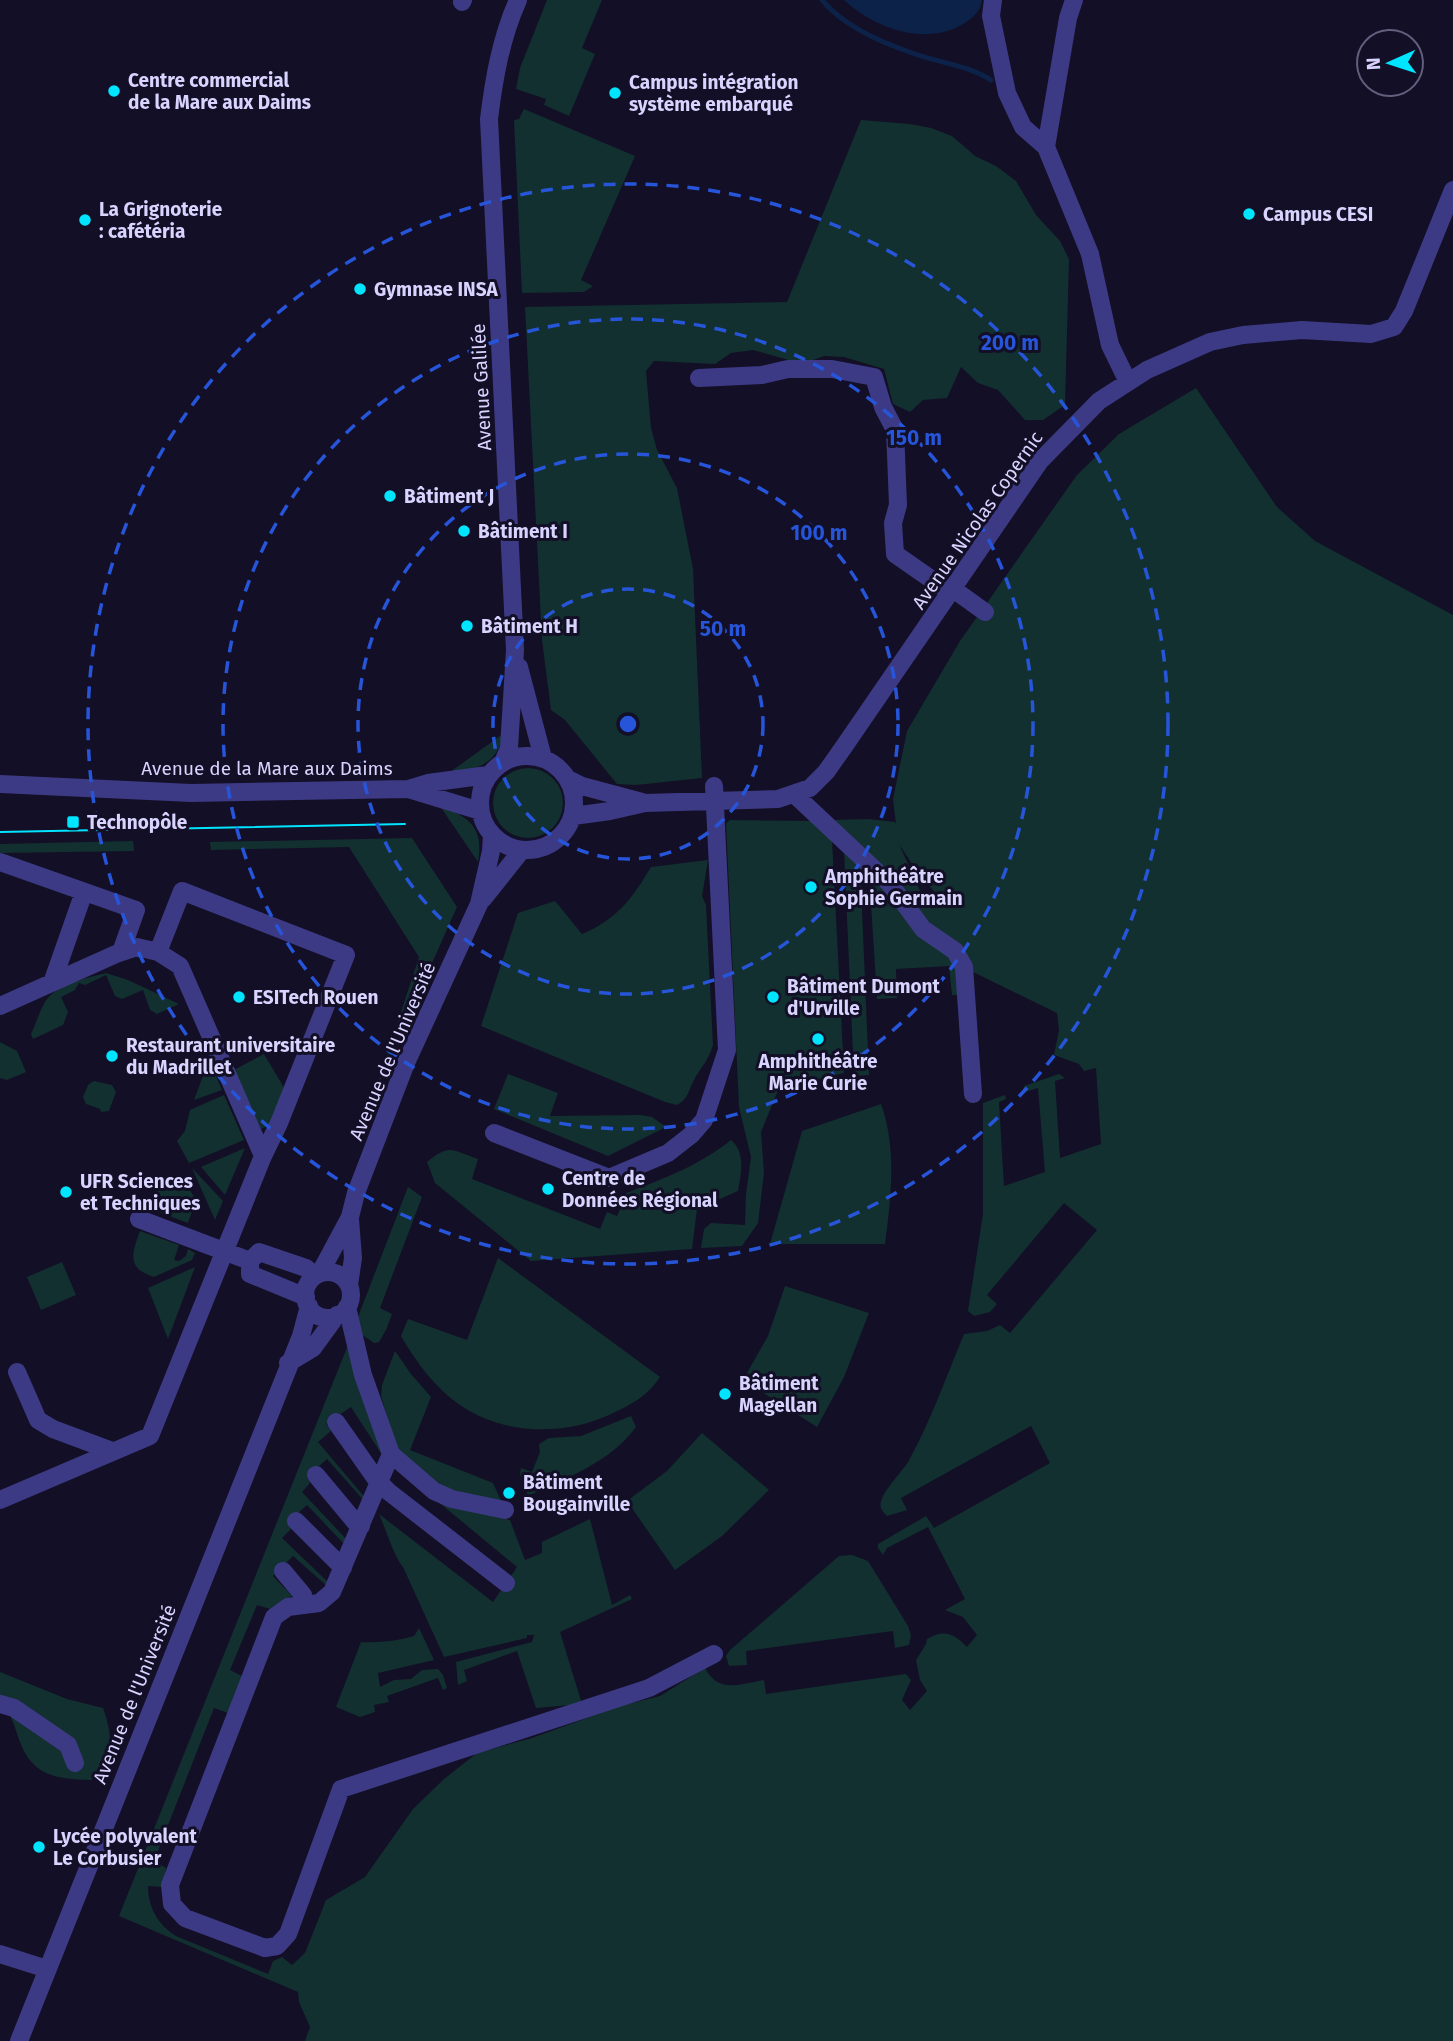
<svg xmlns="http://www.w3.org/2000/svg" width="1453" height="2041" font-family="'Fira Sans',sans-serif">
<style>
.green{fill:#12302f;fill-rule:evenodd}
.water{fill:#0c2248}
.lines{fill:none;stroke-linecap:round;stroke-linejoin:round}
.stream{stroke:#0c2248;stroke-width:5}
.minor{stroke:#3d3a85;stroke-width:18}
.tram{stroke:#00e5ff;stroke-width:2}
.ring{fill:none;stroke:#2655da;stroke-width:3.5;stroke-dasharray:12 9}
.poi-dot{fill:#00e5ff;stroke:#130f26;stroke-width:2.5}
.labels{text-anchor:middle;stroke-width:6;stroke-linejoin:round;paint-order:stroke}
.poi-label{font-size:19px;font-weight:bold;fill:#d9d4ff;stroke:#130f26;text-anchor:start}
.street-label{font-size:19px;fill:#d9d4ff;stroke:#130f26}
.centre{fill:#2655da;stroke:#130f26;stroke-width:3.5}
.ring-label{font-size:21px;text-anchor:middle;font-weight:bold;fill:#2655da;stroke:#130f26;stroke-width:6;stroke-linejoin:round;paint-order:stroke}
</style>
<rect width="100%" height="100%" fill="#130f26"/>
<path class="green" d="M547 0H602L582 48 595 54 569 116 544 105 546 99 516 89 520 68Z
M524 109 635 156 581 280 593 286 584 292 522 293 514 120 519 119Z
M861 120 910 124 931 128 952 136 975 156 996 166 1016 181 1036 215 1060 241 1069 259 1065 405 1043 420H1025L998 390 978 383 961 367 947 398 923 400 910 412 893 404 884 369 844 357 824 356 803 364 753 350 731 353 715 364 654 361 646 371 651 428 657 450 677 488 693 569 702 778 636 785 617 784 565 720 551 710 542 640 525 307 787 302Z
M1196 388 1277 507 1315 541 1453 615V2041H305L310 2027 299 2002 298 1992 119 1916 348 1345 384 1458 351 1407 326 1424 331 1431 318 1442 367 1500 366 1503 327 1459 307 1477 310 1483 302 1492 348 1541 346 1546 307 1505 287 1523 291 1529 282 1538 329 1583 327 1586 293 1556 273 1576 292 1596 270 1609 257 1605 230 1670 242 1676 228 1713 214 1708 154 1861 166 1868 162 1887 148 1886C148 1907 158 1925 176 1936L268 1974 273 1961 282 1957 292 1965 305 1953 326 1900 365 1877 413 1809 444 1779 477 1753 532 1738 620 1706 660 1696 705 1668C718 1694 741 1684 764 1680L766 1694 906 1674 911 1680 902 1700 910 1710 927 1691 920 1680 916 1660 926 1644 927 1639C944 1629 954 1633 967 1647L977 1635 963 1617 945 1610 965 1599 928 1527 887 1548 883 1555 878 1548V1544L926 1516 934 1528 1050 1463 1031 1426 901 1498 907 1510 887 1516C883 1512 879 1508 881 1502 883 1491 901 1473 908 1462 931 1421 946 1377 964 1334L987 1331 1000 1325 1010 1333 1097 1230 1064 1203 987 1295 997 1304 990 1312 974 1316 968 1311 983 1214V1103L1005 1095 1006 1099 999 1102 1004 1186 1045 1172 1038 1088 1022 1093 1024 1086 1059 1074 1065 1078 1055 1081 1060 1158 1101 1144 1096 1068 1084 1071 1079 1064 1054 1055 1059 1030 1057 1013 971 971 832 820 868 819 895 822 896 825 893 799 907 731 960 641 1077 475 1119 434ZM899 844 916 870 942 901 933 903 921 893Z
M504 733C496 767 477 768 446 775Z
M493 803a35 35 0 1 1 70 0a35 35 0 1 1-70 0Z
M440 806C470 817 484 828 478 862Z
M730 820 812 821 832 840 844 1073 779 1088 761 1132 764 1173 758 1223 742 1246 701 1248 704 1229 711 1223 745 1225 746 1194 751 1157 739 1107 726 823Z
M412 838 457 907 375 1091 419 957 349 847 211 850 210 842Z
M133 841 134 851 0 853V844Z
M844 850 860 863 869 1075 854 1076Z
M708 860 702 896 706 905 713 1045C707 1064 701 1066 693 1082 688 1092 688 1099 677 1105L665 1102 481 1026 518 913 555 901 582 934C617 919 632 899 651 867Z
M869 872 955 960 958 995H952L949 966 896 969 897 998 877 999Z
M106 973 128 980 179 1004 157 1014 150 1010 143 990 122 999 115 996 106 975 85 985 79 983 75 990 61 997 68 1012 63 1025 33 1039 31 1034C36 1024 39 1012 45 1002 56 984 87 978 106 973Z
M0 1042 17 1051 26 1072 7 1080 0 1078Z
M264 1054 286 1091 274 1123 261 1129 234 1070Z
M209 1060 222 1090 194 1100Z
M508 1074 558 1093 550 1116 640 1115 652 1117 666 1127 608 1156 494 1109Z
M94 1081 112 1085 116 1092 109 1111 101 1112 100 1109 86 1104 83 1097 88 1085Z
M224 1095 244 1140 189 1163 177 1141 185 1131 190 1110Z
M881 1104C897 1147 891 1199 885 1244H770L802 1131Z
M731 1140C746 1152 741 1174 738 1191L697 1209 692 1249 531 1261 435 1183 427 1162C450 1143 451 1150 478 1159L472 1179 600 1229 607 1212 617 1216 624 1200 618 1196C658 1181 697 1167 731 1140Z
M245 1148 225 1195 201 1167Z
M192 1168 223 1201 215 1220Z
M175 1179 185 1182 196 1200 188 1223 148 1208 156 1186Z
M408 1187 422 1197 380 1308 392 1314 386 1330 379 1342 374 1343 361 1334 358 1317Z
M140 1231 179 1245 174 1260 179 1261 186 1256 188 1249 195 1253 192 1260 154 1277C126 1268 132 1253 140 1231Z
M498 1258 660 1377C647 1397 630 1405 609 1415 563 1436 503 1435 460 1405 435 1388 416 1362 401 1336L408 1319 467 1340Z
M62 1262 76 1295 41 1310 27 1277Z
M195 1267 168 1339 148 1288Z
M785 1286 869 1313 844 1377 817 1427 743 1380 768 1336Z
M395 1351 411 1374 431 1397 410 1450 493 1483 502 1503 438 1488 405 1461 395 1443 381 1396 382 1385Z
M631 1416 636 1427C611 1462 566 1478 528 1496L520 1474 521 1468 532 1472 540 1452 539 1444 549 1438 581 1436Z
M702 1433 769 1490 722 1536 675 1570 627 1501 667 1471Z
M425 1491 456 1507 510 1520 525 1560 542 1553V1542L590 1519 612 1605 630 1595 632 1599 560 1632 582 1704 536 1708 517 1651 464 1670 467 1681 458 1685 456 1662 532 1642 534 1635H527V1638L444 1657 403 1567C394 1557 386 1529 379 1514L493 1602 517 1567Z
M839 1556 852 1555 868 1561 908 1626 911 1635 909 1645 895 1648 893 1631 746 1651 747 1665 729 1666 726 1656 730 1650Z
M419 1628 434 1660 378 1673 380 1687 394 1680 411 1679 422 1670 438 1669 443 1675 447 1688 443 1690 438 1678 387 1696 389 1702 374 1705 375 1712 360 1717 336 1707 361 1642C379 1643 397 1641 414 1636Z
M0 1672 67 1699 103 1708C113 1735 115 1761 91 1780 58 1779 33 1777 20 1742 14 1725 13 1717 0 1703Z"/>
<path class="water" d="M844 0H982C980 12 973 18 963 24 925 47 874 28 844 0Z"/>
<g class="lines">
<path class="stream" d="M822 0C844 27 882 43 915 54 941 63 967 65 991 80"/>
<path class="minor" d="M993 0 991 16 1007 93 1023 127 1046 147 1090 254 1110 345 1128 382
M462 2 463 0
M1046 147 1068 18 1074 0
M699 378 762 375 788 369H832L874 377 883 407 895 430 898 505 893 523 895 554 951 593
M953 589 985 612
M519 667 543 758
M480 803a47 47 0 1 1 94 0a47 47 0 1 1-94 0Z
M503 762 509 748 515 650 489 119C494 78 501 38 518 0
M568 779 582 786 642 802
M0 784 191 793 408 789 428 783 488 775
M408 789 480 811
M795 795 890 884 923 929 955 951 964 967 973 1094
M573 816 610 811 645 803 778 799 810 788 826 772 843 748 1040 461 1099 401 1147 370 1210 342 1243 335 1302 330 1371 334 1394 327 1404 311 1453 190
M0 862 136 910 121 952
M483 899 522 850
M158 952 182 891 346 955 279 1123 263 1156
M52 983 84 892
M0 1006 116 954 137 947 158 952 180 966 263 1156 150 1436 0 1500
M494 1133 609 1178 668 1153 691 1135 704 1120 727 1050 714 786
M139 1219 250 1261
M305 1295a23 23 0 1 1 46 0a23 23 0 1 1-46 0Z
M320 1273 350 1217 356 1193 406 1063 479 904 491 851 492 835
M349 1285 353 1258 350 1219
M306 1297 250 1274V1261L259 1252 306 1268 315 1276
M347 1307 363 1375 391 1454 434 1491 452 1499 505 1510
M288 1363 313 1348 337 1315
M17 1372 38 1420 53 1429 112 1451
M336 1422 376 1479 389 1492 506 1583
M391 1454 332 1592 319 1603 288 1607 274 1617 170 1885 172 1904 185 1918 265 1948 277 1946 288 1934 341 1789 649 1688 714 1654
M316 1475 356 1523 361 1526
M296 1521 343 1568
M283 1571 303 1595 304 1605
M0 1704 14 1708 68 1745 75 1763
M0 1954 47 1969
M19 2041 301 1336 309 1306"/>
<path class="tram" d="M0 832 405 824"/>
</g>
<g class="ring">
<circle cx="628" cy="724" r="135"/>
<circle cx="628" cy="724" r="270"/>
<circle cx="628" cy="724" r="405"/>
<circle cx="628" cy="724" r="540"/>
</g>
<g class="poi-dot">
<circle cx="114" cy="91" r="7"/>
<circle cx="615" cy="93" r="7"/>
<circle cx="1249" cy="214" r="7"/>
<circle cx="85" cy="220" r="7"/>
<circle cx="360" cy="289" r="7"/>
<circle cx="390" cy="496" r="7"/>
<circle cx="464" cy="531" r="7"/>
<circle cx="467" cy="626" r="7"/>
<rect x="66" y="815" width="14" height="14" rx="3.5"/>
<circle cx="811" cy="887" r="7"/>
<circle cx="239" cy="997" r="7"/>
<circle cx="773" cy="997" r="7"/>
<circle cx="818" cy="1039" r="7"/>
<circle cx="112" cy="1056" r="7"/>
<circle cx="548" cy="1189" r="7"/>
<circle cx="66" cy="1192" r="7"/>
<circle cx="725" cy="1394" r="7"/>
<circle cx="509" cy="1493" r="7"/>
<circle cx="39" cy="1847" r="7"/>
</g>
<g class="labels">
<g class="poi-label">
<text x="128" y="87">Centre commercial<tspan x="128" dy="22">de la Mare aux Daims</tspan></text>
<text x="629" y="89">Campus intégration<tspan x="629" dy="22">système embarqué</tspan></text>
<text x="99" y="216">La Grignoterie<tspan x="99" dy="22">: cafétéria</tspan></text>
<text x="1263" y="221">Campus CESI</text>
<text x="374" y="296">Gymnase INSA</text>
<text x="404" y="503">Bâtiment J</text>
<text x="478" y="538">Bâtiment I</text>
<text x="481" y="633">Bâtiment H</text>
<text x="87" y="829">Technopôle</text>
<text x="825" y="883">Amphithéâtre<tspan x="825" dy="22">Sophie Germain</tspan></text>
<text x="787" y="993">Bâtiment Dumont<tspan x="787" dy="22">d'Urville</tspan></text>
<text x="253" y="1004">ESITech Rouen</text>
<text x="126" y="1052">Restaurant universitaire<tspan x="126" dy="22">du Madrillet</tspan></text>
<text x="818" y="1068" text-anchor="middle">Amphithéâtre<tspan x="818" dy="22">Marie Curie</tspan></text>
<text x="562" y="1185">Centre de<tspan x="562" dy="22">Données Régional</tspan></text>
<text x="80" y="1188">UFR Sciences<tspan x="80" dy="22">et Techniques</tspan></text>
<text x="739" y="1390">Bâtiment<tspan x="739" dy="22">Magellan</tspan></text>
<text x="523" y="1489">Bâtiment<tspan x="523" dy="22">Bougainville</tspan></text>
<text x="53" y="1843">Lycée polyvalent<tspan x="53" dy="22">Le Corbusier</tspan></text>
</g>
<g class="street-label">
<text transform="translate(481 387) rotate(-93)" y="7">Avenue Galilée</text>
<text transform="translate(977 520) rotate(-55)" y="7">Avenue Nicolas Copernic</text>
<text x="267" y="775">Avenue de la Mare aux Daims</text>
<text transform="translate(392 1051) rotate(-67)" y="7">Avenue de l'Université</text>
<text transform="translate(134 1694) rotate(-68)" y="7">Avenue de l'Université</text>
</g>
</g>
<circle cx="628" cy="724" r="10" class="centre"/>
<g class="ring-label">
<text x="1010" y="350">200 m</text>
<text x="914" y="445">150 m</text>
<text x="819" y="540">100 m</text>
<text x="723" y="636">50 m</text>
</g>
<g transform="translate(1390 63) rotate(267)"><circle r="33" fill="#130f26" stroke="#625e7d" stroke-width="2"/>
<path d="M0-5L12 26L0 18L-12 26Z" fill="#00e5ff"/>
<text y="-10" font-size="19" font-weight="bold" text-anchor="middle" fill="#d9d4ff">N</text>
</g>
</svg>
